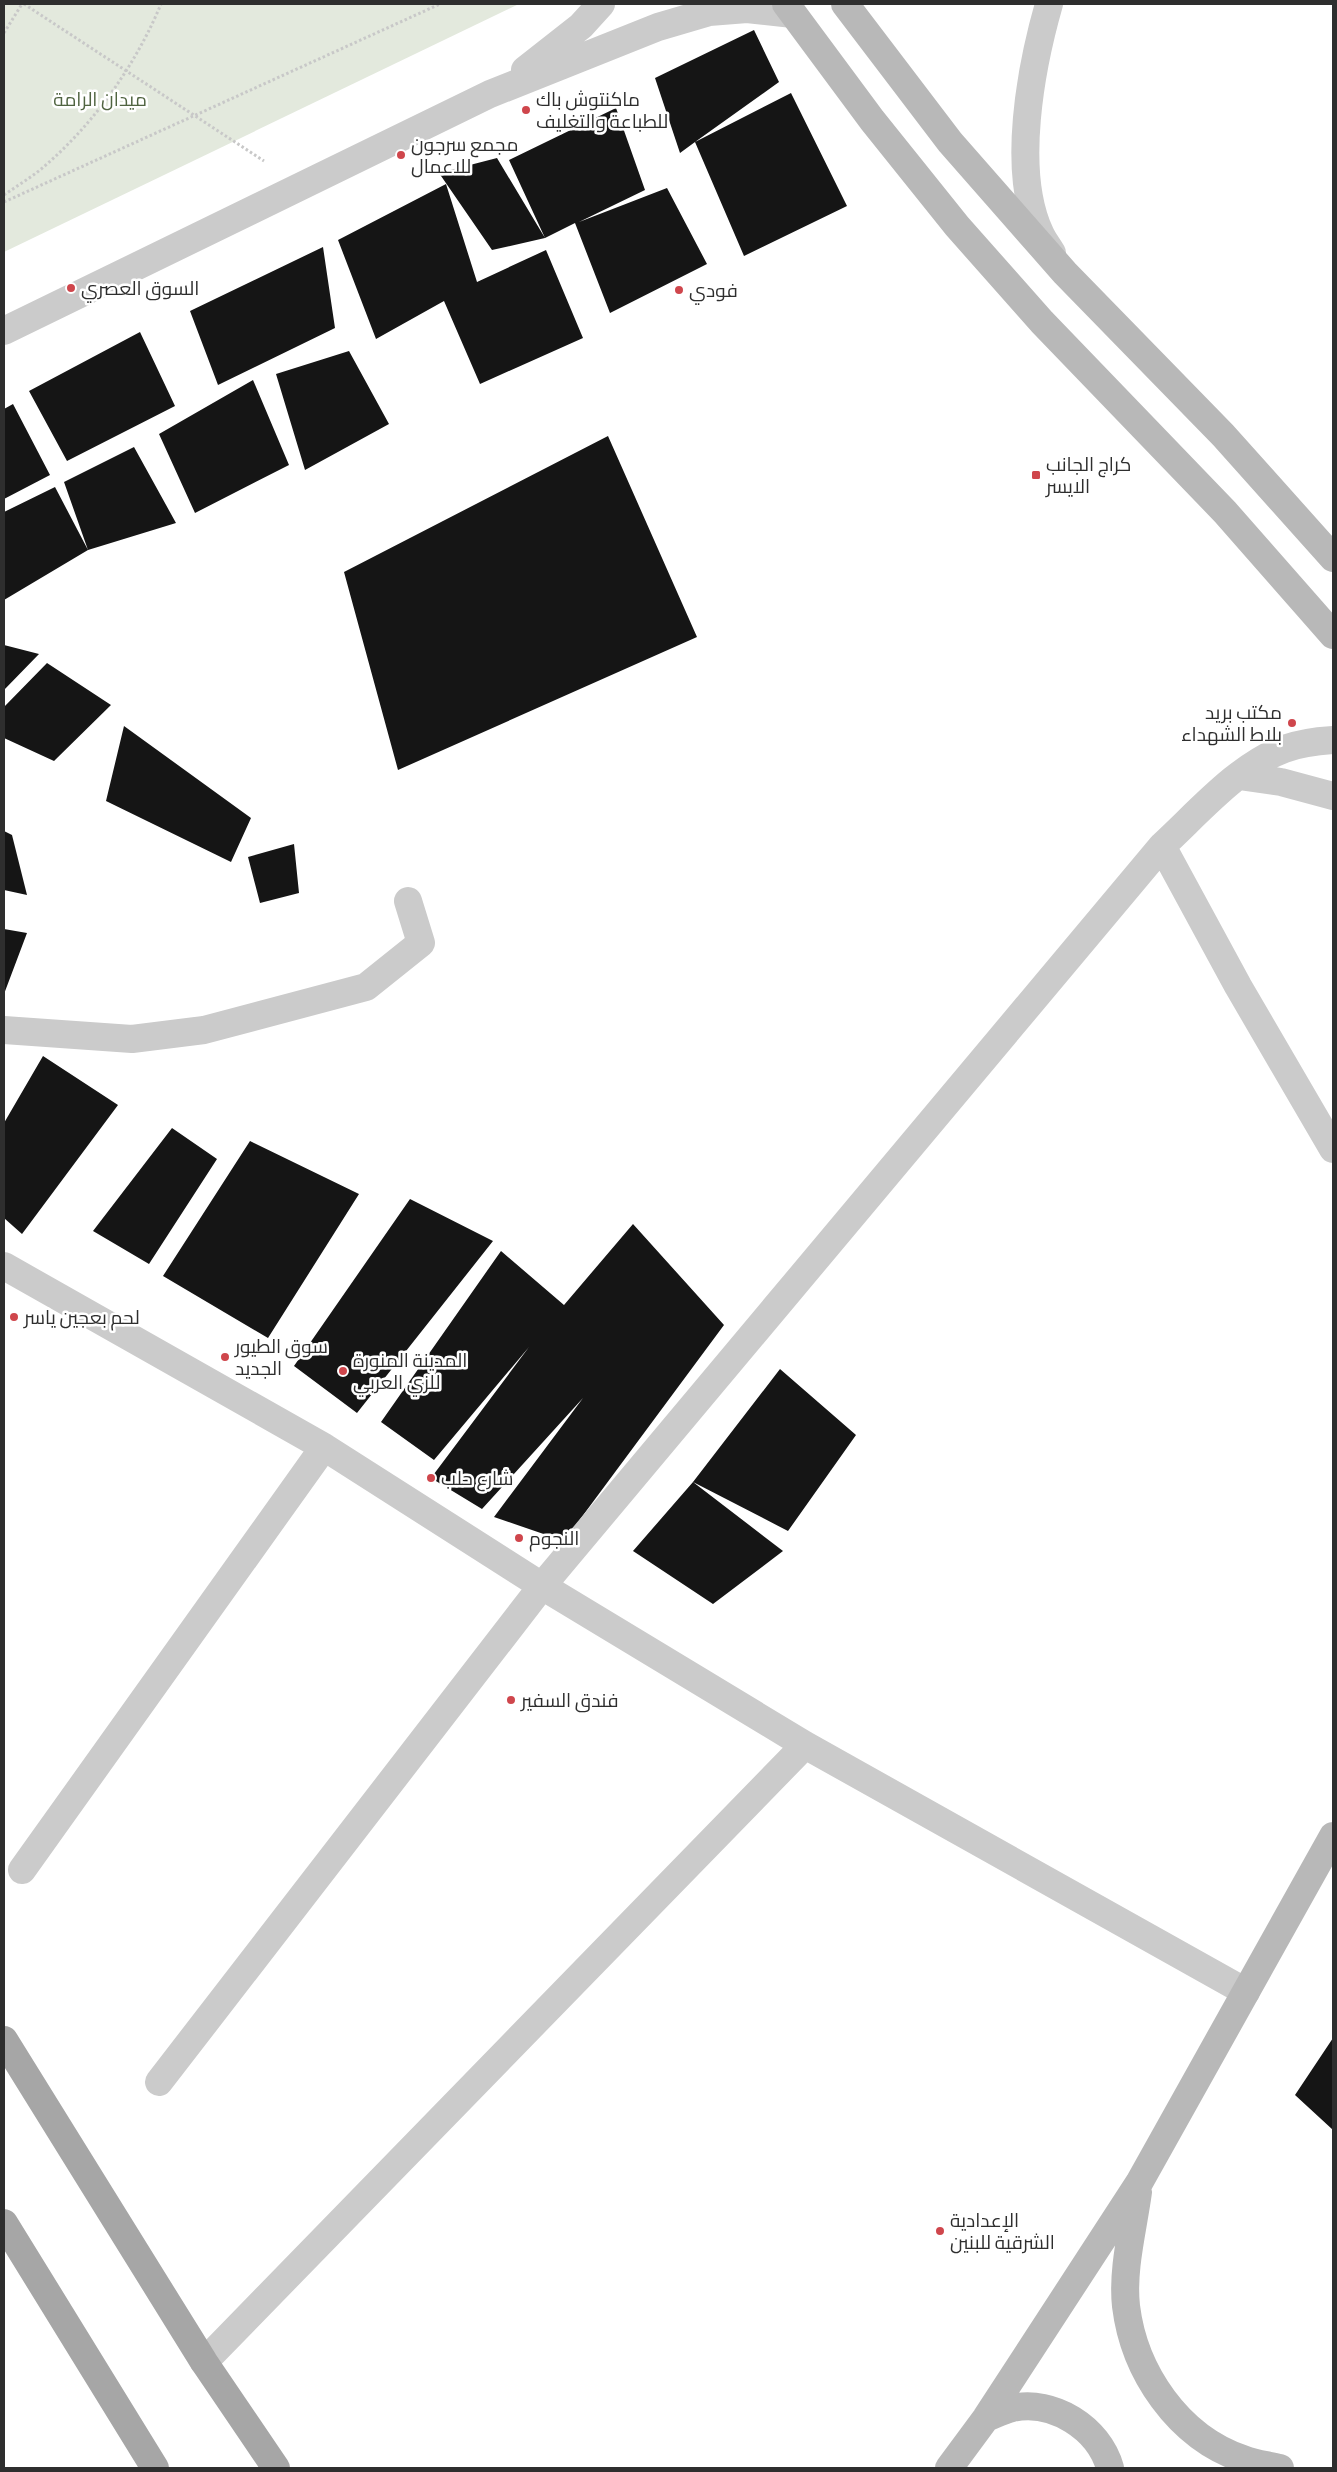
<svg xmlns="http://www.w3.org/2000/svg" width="1337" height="2472" font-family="Commissioner,Cairo,sans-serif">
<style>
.green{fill:#e3e9dd}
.building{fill:#151515}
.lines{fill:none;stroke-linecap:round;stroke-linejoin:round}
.path{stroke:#c8c8c8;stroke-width:3;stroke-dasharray:2.5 2.5;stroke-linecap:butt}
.street{stroke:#cbcbcb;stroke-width:28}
.secondary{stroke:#b8b8b8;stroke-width:28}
.primary{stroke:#a6a6a6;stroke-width:28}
.poi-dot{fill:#cf464c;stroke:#fff;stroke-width:2}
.labels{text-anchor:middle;stroke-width:5;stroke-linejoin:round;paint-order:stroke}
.park-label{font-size:19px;fill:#506441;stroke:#fff}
.poi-label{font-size:19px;fill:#2e2e2e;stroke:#fff;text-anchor:start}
</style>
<rect width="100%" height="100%" fill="#fff"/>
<path class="green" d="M4 4H519L4 252Z"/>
<path class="building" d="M754 30 779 82 695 142 791 93 847 206 744 256 695 142 680 153 655 78Z
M616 108 645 190 579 222 667 188 707 264 610 313 575 223 545 238 509 160Z
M497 158 545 238 492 250 439 173Z
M446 184 477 282 546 250 583 338 480 384 444 301 376 339 338 240Z
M323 247 335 328 218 385 190 311Z
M140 332 175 406 67 461 29 391Z
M349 351 389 424 305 470 276 374Z
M253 380 289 465 195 513 159 434Z
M13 404 50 475 4 499V409Z
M608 436 697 637 398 770 344 572Z
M134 447 176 523 88 550 4 600V512L55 487 88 550 64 482Z
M4 645 39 654 4 690Z
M47 663 111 705 54 761 4 738V707Z
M124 726 251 818 231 862 106 801Z
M4 831 12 835 27 895 4 890Z
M294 844 299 893 260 903 248 857Z
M4 929 27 933 4 994Z
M43 1056 118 1105 22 1234 4 1218V1123Z
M172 1128 217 1159 149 1264 93 1231Z
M250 1141 359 1194 268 1338 163 1276Z
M410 1199 493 1241 357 1413 294 1366Z
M633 1224 724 1325 564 1541 494 1517 583 1398 482 1509 431 1478 529 1347 434 1460 381 1422 501 1251 564 1305Z
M780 1369 856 1435 788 1531 693 1482 783 1551 713 1604 633 1551 693 1482Z
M1333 2038V2130L1295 2095Z"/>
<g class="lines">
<path class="path" d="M24 4 264 161
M4 33 22 4
M4 195C18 185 34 176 47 164 96 121 136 64 161 4
M4 202 440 4"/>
<path class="street" d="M1049 4C1031 67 1011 171 1040 233 1043 240 1048 246 1052 253
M525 70 581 26 601 4
M4 331 490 94 658 27 709 12 747 9 793 14
M1239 776 1281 782 1333 796
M1162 846 1238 986 1333 1149
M4 1030 132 1039 204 1030 366 987 421 943 408 901
M4 1266 324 1447 542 1586 805 1745 1246 1992
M22 1870 324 1447
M159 2082 542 1586 1162 846C1198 813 1238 766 1284 749 1300 743 1317 741 1333 740
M204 2362 805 1745"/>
<path class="secondary" d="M786 4 872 120 957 226 1042 322 1225 512 1333 635
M845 4 950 142 1065 273 1223 435 1333 558
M1138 2192C1133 2229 1122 2269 1126 2306 1134 2372 1178 2437 1243 2459 1254 2464 1268 2465 1280 2468
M986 2418C994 2415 1003 2410 1012 2408 1053 2399 1099 2428 1110 2468
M949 2468 986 2418 1139 2183 1333 1836"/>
<path class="primary" d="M4 2040 204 2362 276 2468
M4 2223 155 2468"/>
</g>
<g class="poi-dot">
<circle cx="526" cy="110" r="5"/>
<circle cx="401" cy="155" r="5"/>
<circle cx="71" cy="288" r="5"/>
<circle cx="679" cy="290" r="5"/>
<rect x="1031" y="470" width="10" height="10" rx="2.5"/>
<circle cx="1292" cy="723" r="5"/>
<circle cx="14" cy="1317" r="5"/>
<circle cx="225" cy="1357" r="5"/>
<circle cx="343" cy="1371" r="5"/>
<circle cx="431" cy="1478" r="5"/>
<circle cx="519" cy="1538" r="5"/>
<circle cx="511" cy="1700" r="5"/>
<circle cx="940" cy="2231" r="5"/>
</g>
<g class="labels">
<g class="park-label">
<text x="100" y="106">ميدان الرامة</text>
</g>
<g class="poi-label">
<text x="536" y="106">ماكنتوش باك<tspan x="536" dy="22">للطباعة والتغليف</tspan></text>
<text x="411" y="151">مجمع سرجون<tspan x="411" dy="22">للاعمال</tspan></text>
<text x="81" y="295">السوق العصري</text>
<text x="689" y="297">فودي</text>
<text x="1046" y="471">كراج الجانب<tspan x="1046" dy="22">الايسر</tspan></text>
<text x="1282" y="719" text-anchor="end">مكتب بريد<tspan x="1282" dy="22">بلاط الشهداء</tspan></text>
<text x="24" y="1324">لحم بعجين ياسر</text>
<text x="235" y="1353">سوق الطيور<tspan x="235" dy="22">الجديد</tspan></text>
<text x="353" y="1367">المدينة المنورة<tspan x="353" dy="22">للزي العربي</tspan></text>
<text x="441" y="1485">شارع حلب</text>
<text x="529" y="1545">النجوم</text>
<text x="521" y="1707">فندق السفير</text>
<text x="950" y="2227">الإعدادية<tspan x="950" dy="22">الشرقية للبنين</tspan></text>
</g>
</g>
<rect width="1337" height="2472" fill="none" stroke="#2e2e2e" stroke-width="10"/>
</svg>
